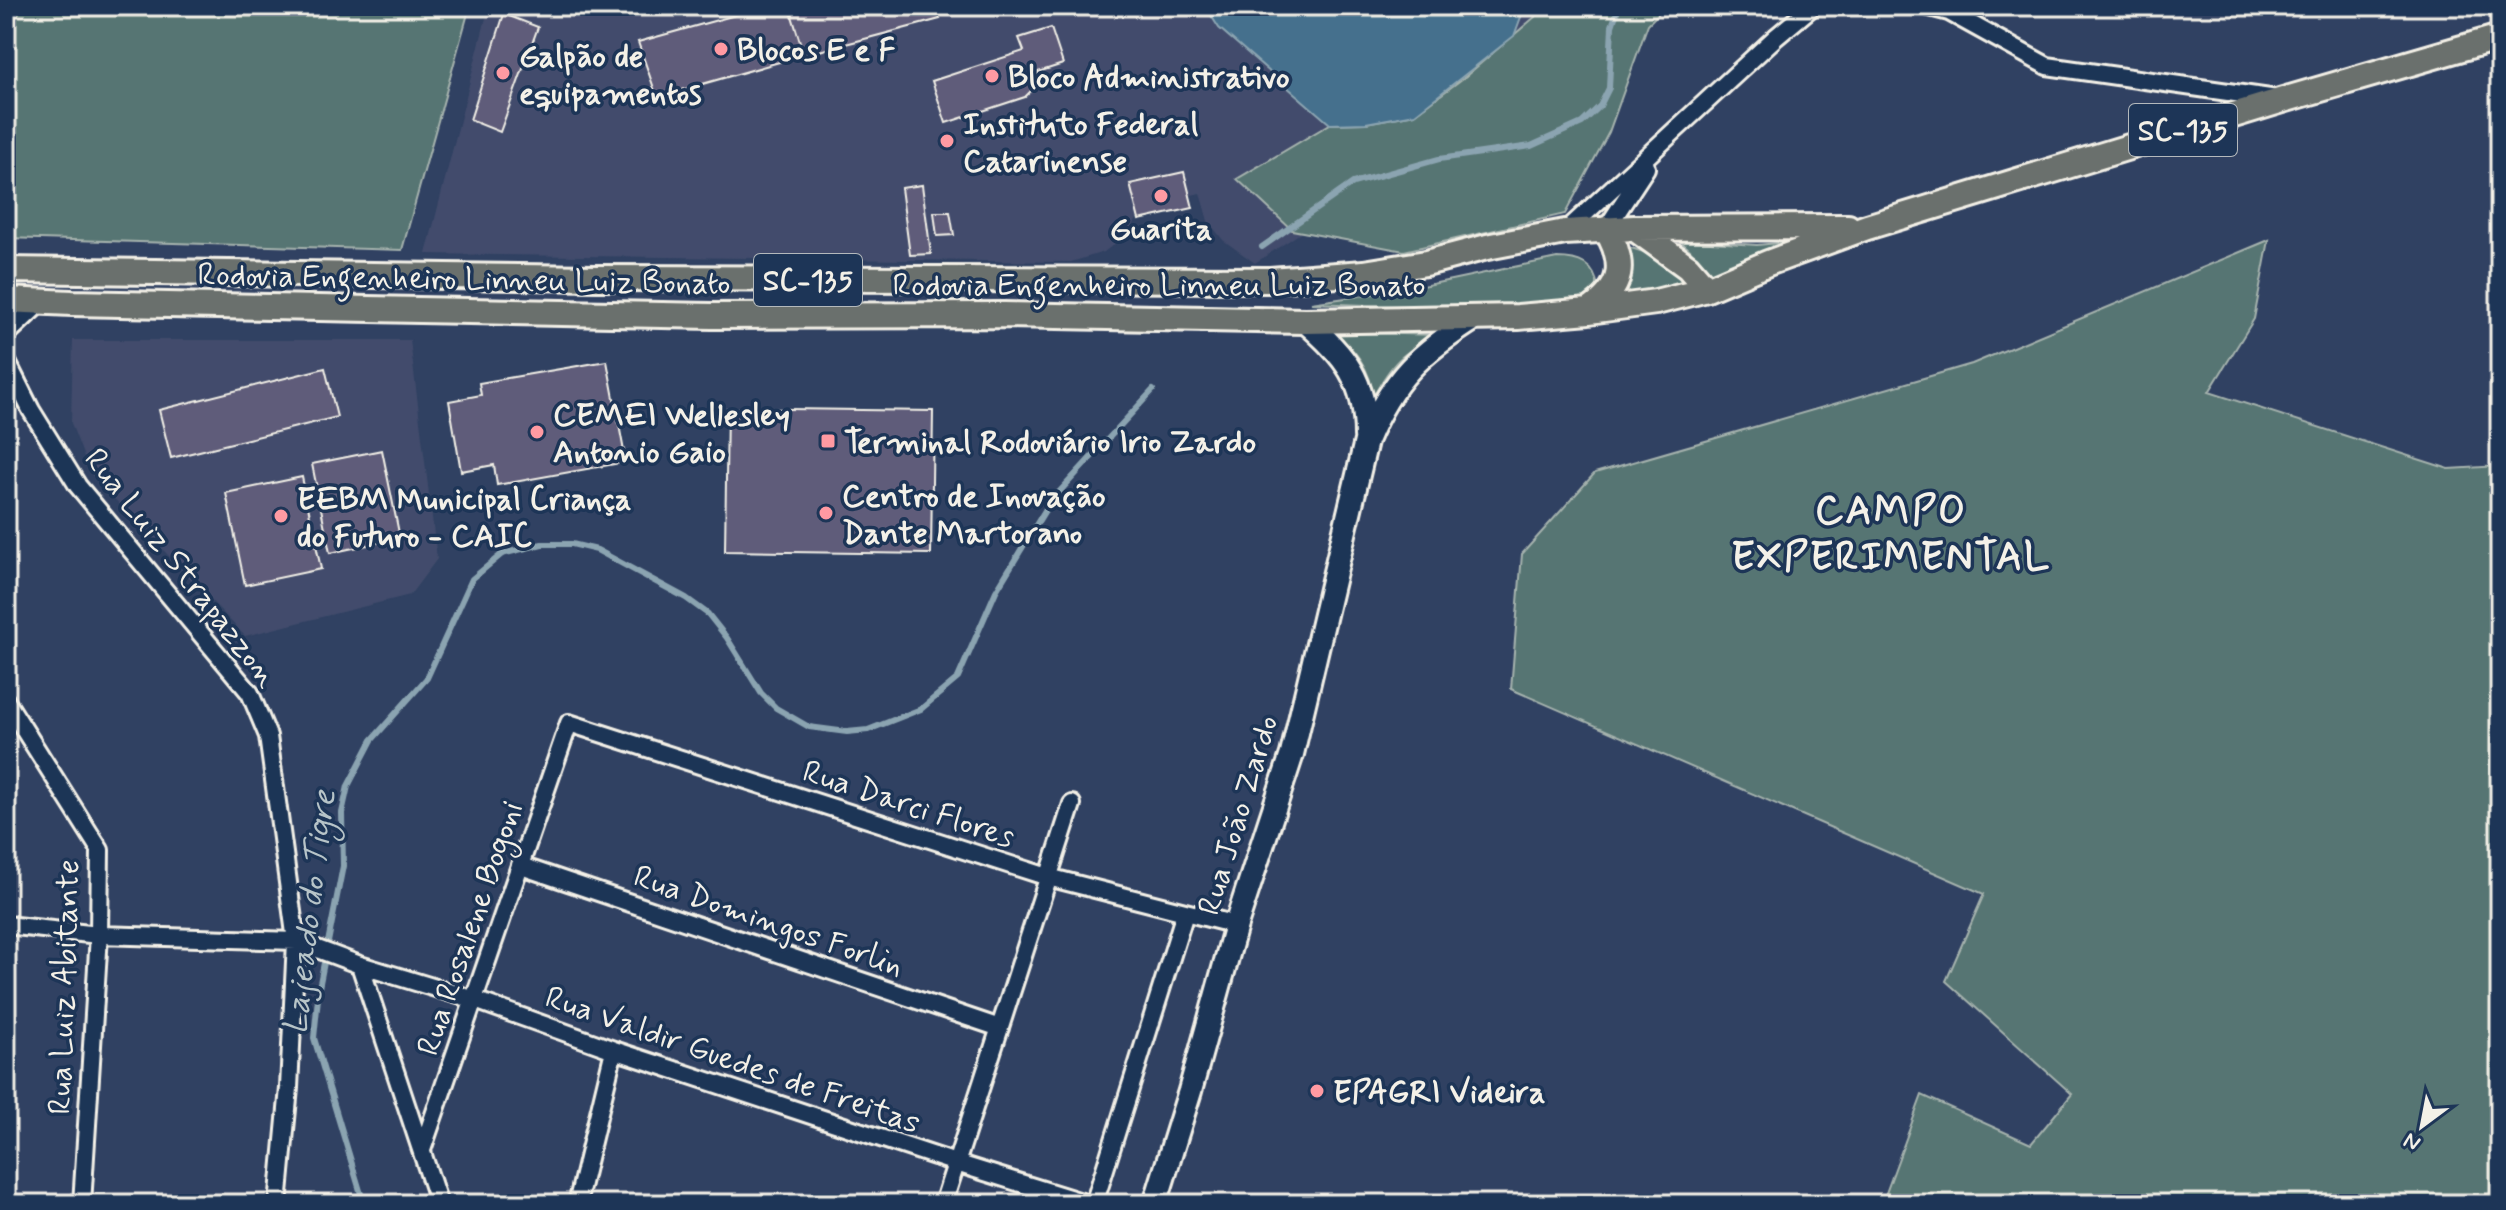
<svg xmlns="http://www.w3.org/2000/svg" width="2506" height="1210" font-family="Mynerve,sans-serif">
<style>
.built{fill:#424c6c}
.green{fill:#577573;stroke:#a6b3ae;stroke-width:2}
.water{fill:#45708d;stroke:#8ba4b1;stroke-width:2}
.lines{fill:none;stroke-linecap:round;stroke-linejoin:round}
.stream{stroke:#8ba4b1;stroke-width:6}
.building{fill:#5e5c7a;stroke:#f4f1e8;stroke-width:2}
.street-casing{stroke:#f4f1e8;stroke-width:22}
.secondary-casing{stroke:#f4f1e8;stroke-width:28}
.primary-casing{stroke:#f4f1e8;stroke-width:30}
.street{stroke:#1d3557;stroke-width:16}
.secondary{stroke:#1d3557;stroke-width:22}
.primary{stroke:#6b706d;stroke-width:24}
.poi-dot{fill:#ff9aa2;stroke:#1d3557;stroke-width:3}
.labels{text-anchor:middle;stroke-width:7;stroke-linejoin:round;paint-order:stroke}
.shield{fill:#1d3557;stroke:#b4b9bc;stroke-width:2}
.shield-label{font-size:30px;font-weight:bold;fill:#f4f1e8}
.poi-label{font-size:32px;font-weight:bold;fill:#f4f1e8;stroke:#1d3557;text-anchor:start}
.street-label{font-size:32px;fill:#f4f1e8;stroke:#1d3557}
.water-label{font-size:34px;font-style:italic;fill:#b7c4c8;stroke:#1d3557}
.district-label{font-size:40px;font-weight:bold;letter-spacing:2px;fill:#f4f1e8;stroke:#1d3557}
</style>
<rect width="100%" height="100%" fill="#304162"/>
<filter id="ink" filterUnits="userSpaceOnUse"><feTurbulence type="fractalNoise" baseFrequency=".0125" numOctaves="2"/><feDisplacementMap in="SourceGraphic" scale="16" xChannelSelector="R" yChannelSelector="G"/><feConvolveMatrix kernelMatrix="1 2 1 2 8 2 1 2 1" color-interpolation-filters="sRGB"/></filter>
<g filter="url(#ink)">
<path class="built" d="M494 6H1560L1519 89 1255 263 1223 240 1208 221 1200 193 1143 207 1130 232 1104 252 1071 262 426 254 486 18Z
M73 340H410L437 559 410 595 245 636 90 473 71 423Z"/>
<path class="green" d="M6 6H470L402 250 6 238Z
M1544 6H1666L1648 24 1609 132 1565 214 1404 251 1292 230 1237 179 1330 124 1366 123 1415 114 1466 76 1543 10Z
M1679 240 1757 245 1800 241 1710 280 1691 251Z
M2269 240 2254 319 2209 392 2449 469 2500 466V1204H1882L1922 1095 2031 1144 2072 1094 1946 981 1984 894 1511 689 1522 554 1595 473 1972 364Z
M1619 244 1659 257 1690 283 1621 305C1629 282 1625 267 1619 244Z
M1557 258C1579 258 1595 264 1598 288L1585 307 1449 308 1311 303 1408 289Z
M1332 332 1436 335C1401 354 1392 362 1373 397 1371 370 1355 347 1332 332Z"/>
<path class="water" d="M1205 6H1525L1514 36 1415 114 1366 123 1330 124 1219 28Z"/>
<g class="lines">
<path class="stream" d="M1262 247 1353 183 1439 159 1531 146 1582 123 1600 106 1609 88 1612 26 1619 6
M364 1204 314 1038 319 988 343 866 342 813 348 786 372 740 427 678 472 579 502 554 542 544H572L597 550 686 598 708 614 727 638 761 693 776 708 809 727 847 732 868 730 921 709 958 678 996 591 1050 502 1153 390"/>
</g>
<path class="building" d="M768 6H789L804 55 657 97 638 42Z
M789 6H945L936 9 940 19 804 55Z
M504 14 538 27 500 132 470 120Z
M1051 28 1063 64 1038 72 1037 85 1025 97 946 123 932 81 1024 51 1019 38Z
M1184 172 1193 208 1139 220 1130 184Z
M922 185 931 254 910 255 901 188Z
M934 212H950L954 235 937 236Z
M607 361 626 462 497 485 494 465 461 471 449 401 481 395 479 383Z
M325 368 337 417 171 458 159 410Z
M727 408 933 411 931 554 725 551Z
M382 450 400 538 330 553 312 464Z
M302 477 321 569 245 585 226 493Z"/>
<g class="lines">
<defs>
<path id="street" d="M1926 6 1949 12 2047 66 2277 99
M1606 229 1646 168
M1565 232 1776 37 1813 6
M6 335 41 302
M6 360 31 410 78 486 250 693 268 736 296 941 289 1088 278 1204
M6 701 100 850 99 935 82 1204
M521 866 1000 1028
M6 925 99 935 296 941 360 965 475 1000 614 1050 956 1163 1088 1204
M360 965 439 1204
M422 1150 569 723 1048 877 1236 925
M577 1204 614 1050
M943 1204 1072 804
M1094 1204 1185 913"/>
<path id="secondary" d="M1305 321C1345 355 1366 381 1366 436
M1155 1204 1190 1091 1236 925 1292 754 1366 441C1392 378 1421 352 1477 317"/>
<path id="primary" d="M1634 228 1688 267 1707 289
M6 270 597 278 1270 280 1364 273 1426 263 1487 247 1565 232 1634 228 1848 227
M6 300 72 303 712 316 1004 315 1305 321 1518 317 1589 311 1656 302 1707 289 1768 263 1867 227 2283 100 2500 37
M1589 311C1623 288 1627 264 1606 229"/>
</defs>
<use href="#street" class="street-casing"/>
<use href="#secondary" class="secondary-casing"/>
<use href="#primary" class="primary-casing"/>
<use href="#street" class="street"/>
<use href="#secondary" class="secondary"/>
<use href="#primary" class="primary"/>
</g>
</g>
<g class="poi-dot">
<circle cx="721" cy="49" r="8"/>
<circle cx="503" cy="73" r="8"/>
<circle cx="992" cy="76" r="8"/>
<circle cx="947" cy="141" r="8"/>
<circle cx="1161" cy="196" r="8"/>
<circle cx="537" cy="432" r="8"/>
<rect x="820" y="433" width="16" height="16" rx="4"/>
<circle cx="826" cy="513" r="8"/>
<circle cx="281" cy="516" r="8"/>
<circle cx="1317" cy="1091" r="8"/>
</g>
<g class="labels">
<g class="shield">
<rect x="2129" y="104" width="108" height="52" rx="6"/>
<rect x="754" y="254" width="108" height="52" rx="6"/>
</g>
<g class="shield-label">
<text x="2183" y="140">SC-135</text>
<text x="808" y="290">SC-135</text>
</g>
<g class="poi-label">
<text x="737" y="60">Blocos E e F</text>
<text x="519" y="66">Galpão de<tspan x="519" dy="37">equipamentos</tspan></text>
<text x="1008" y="87">Bloco Administrativo</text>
<text x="963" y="134">Instituto Federal<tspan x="963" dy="37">Catarinense</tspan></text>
<text x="1161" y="239" text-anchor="middle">Guarita</text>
<text x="553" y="425">CEMEI Wellesley<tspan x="553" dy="37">Antonio Gaio</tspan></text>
<text x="844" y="452">Terminal Rodoviário Irio Zardo</text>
<text x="842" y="506">Centro de Inovação<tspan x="842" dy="37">Dante Martorano</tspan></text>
<text x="297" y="509">EEBM Municipal Criança<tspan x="297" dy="37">do Futuro - CAIC</tspan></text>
<text x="1333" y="1102">EPAGRI Videira</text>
</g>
<g class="street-label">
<text transform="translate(464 278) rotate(1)" y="11">Rodovia Engenheiro Linneu Luiz Bonato</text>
<text x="1159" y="295">Rodovia Engenheiro Linneu Luiz Bonato</text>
<text transform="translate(182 567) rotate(52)" y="11">Rua Luiz Strapazzon</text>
<text transform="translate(909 803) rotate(18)" y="11">Rua Darci Flores</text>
<text transform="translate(1237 815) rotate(-73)" y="11">Rua João Zardo</text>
<text transform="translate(769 920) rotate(19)" y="11">Rua Domingos Forlin</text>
<text transform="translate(469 928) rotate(-71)" y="11">Rua Rosalene Bogoni</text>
<text transform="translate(63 987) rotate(-88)" y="11">Rua Luiz Abitante</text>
<text transform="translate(733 1059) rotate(19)" y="11">Rua Valdir Guedes de Freitas</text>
</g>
<g class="water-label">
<text transform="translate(308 912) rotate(-83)" y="12">Lajeado do Tigre</text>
</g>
<g class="district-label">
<text x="1891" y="523">CAMPO<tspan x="1891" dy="46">EXPERIMENTAL</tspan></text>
</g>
</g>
<rect width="2506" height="1210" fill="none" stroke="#1d3557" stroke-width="32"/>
<rect x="16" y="16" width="2474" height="1178" fill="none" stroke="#f4f1e8" stroke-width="3" filter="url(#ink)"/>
<g transform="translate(2422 1126) rotate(212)" stroke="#1d3557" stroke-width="6" paint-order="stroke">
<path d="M0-6L14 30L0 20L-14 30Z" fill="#f4f1e8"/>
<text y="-12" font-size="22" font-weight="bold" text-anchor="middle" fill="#f4f1e8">N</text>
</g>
</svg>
